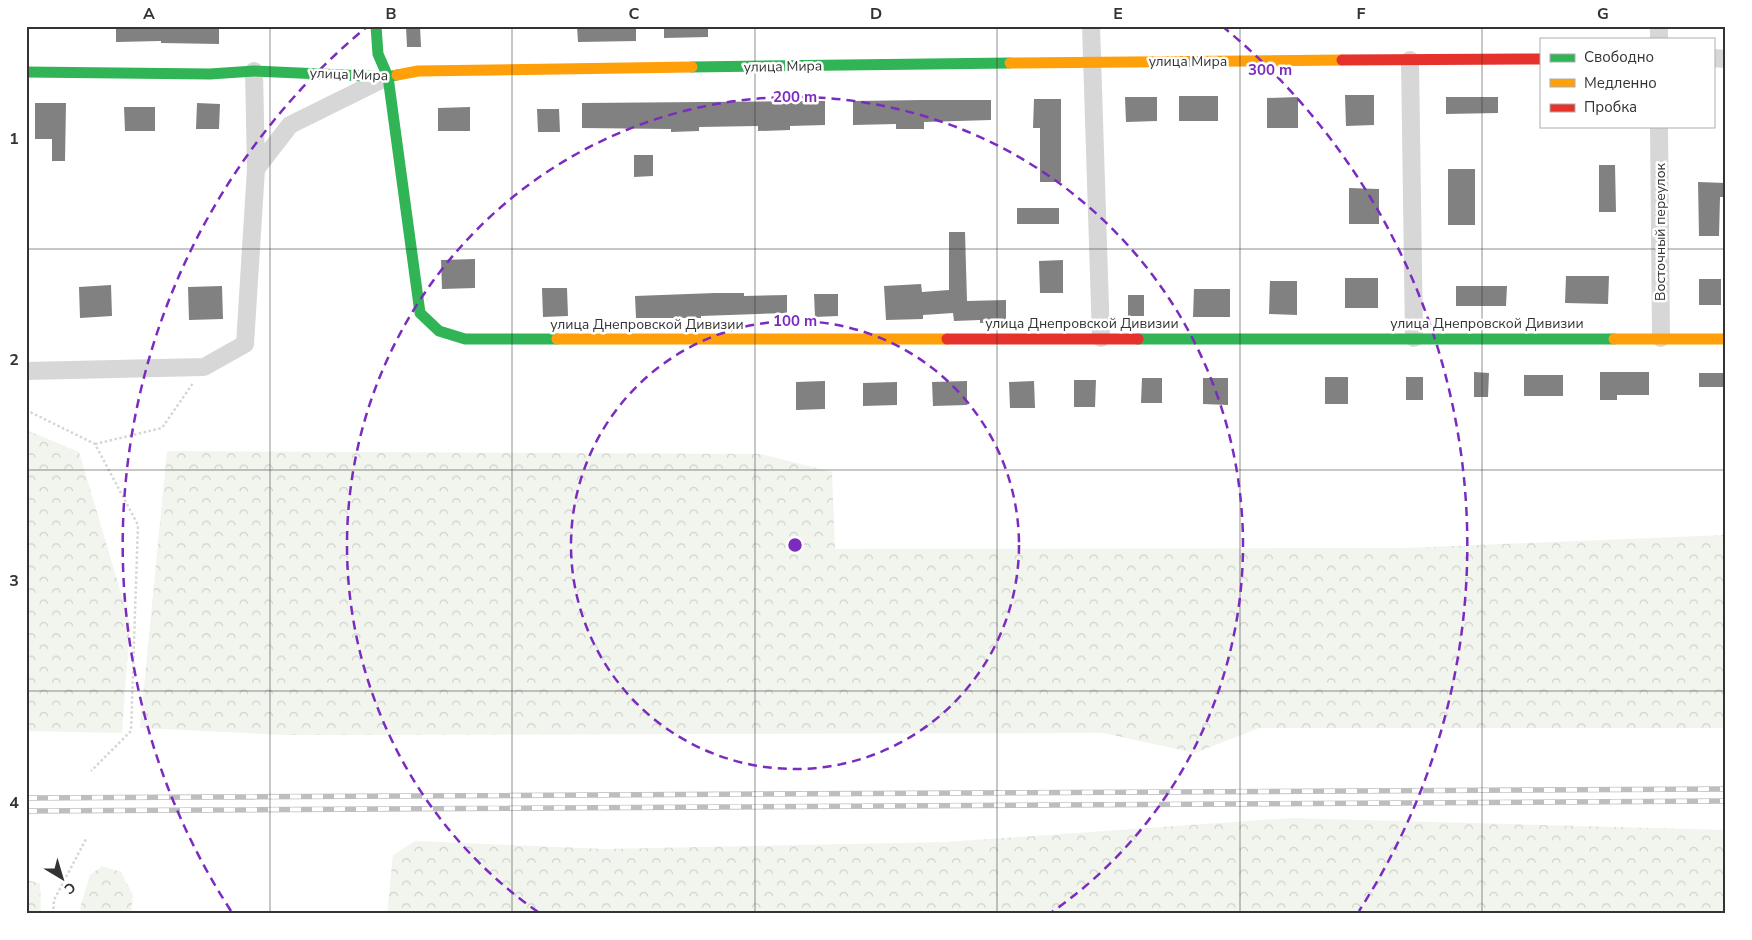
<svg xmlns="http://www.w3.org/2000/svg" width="1752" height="940" font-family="'Nunito Sans',sans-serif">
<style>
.forest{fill:url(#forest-crowns)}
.building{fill:#818181}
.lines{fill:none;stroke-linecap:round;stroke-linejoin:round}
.path{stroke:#d6d6d6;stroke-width:2.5;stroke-dasharray:2.5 2.5;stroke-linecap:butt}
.street{stroke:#d7d7d7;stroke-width:18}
.fast{stroke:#30b455;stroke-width:11}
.slow{stroke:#ff9f0a;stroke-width:11}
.jam{stroke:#e5322d;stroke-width:11}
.rail-casing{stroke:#bebebe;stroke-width:5.5}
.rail{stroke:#fff;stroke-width:4;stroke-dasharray:11;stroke-linecap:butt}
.grid{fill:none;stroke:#333;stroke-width:1;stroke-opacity:0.55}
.ring{fill:none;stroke:#7b2cbf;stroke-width:2.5;stroke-dasharray:9 6}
.labels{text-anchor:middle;stroke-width:5;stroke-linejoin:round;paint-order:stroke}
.street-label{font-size:14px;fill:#333;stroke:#fff}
.centre{fill:#7b2cbf;stroke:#fff;stroke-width:2.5}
.ring-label{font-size:15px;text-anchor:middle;font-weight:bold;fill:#7b2cbf;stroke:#fff;stroke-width:5;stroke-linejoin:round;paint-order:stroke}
.neatline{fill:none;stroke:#333;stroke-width:2}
.grid-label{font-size:16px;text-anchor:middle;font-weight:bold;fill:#333}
</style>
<defs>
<pattern id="forest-crowns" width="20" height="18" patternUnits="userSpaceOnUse" patternTransform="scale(1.25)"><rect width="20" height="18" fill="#f1f5ed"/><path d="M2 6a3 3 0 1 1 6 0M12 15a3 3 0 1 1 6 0" fill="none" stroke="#cfd2cc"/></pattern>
</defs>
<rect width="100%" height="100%" fill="#fff"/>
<path class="forest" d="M26 430 79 452 130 623 122 733 26 731Z
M167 451 761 454 832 472 835 549 1405 548 1726 535V728H1259L1195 753 1103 733 287 735 140 728Z
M1291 818 1726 830V914H387L393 855 415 841 605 849 946 842Z
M102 866 121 872 133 895 131 914H82L80 908 90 875Z
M26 880 40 883 41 914H26Z"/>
<path class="building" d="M116 26H219V44L161 43V41L116 42Z
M406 26H420L421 47H407Z
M577 26H636V41L578 42Z
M664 26H708V37L664 38Z
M1345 95H1374V125L1346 126Z
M1179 96H1218V121H1179Z
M1125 97H1157V121L1126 122Z
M1298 97V128H1267V98Z
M1446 97H1498V113L1446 114Z
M1034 99H1061V182H1040V128H1033Z
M923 100H991V120L924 122V129H896V124L853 125V101Z
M825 101V125L790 126V130L758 131V126L699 127V131L671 132V129L582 128V103Z
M35 103H66L65 161H52V139H35Z
M197 103 220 104 219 129H196Z
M124 107H155V131H125Z
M470 107V131H438V108Z
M537 109H559L560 132H538Z
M634 155H653V176L634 177Z
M1599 165H1615L1616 212H1599Z
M1448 169H1475V225H1448Z
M1698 182 1726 183V197H1720L1719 236H1699Z
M1349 188 1379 189V224H1349Z
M1017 208H1059V224H1017Z
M949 232H965L967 301 1006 300V322L980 323V320L954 321 953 313 923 315V319L886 320 884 286 921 284 922 292 949 290Z
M475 259V288L442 289 441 260Z
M1063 260V293H1040L1039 261Z
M1566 276H1609L1608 304 1565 303Z
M1345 278H1378V308H1345Z
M1699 279H1721V305H1699Z
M1270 281H1297V315L1269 314Z
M111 285 112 316 80 318 79 287Z
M222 286 223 319 189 320 188 287Z
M1456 286H1507L1506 306H1456Z
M542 288H567L568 316 543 317Z
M1194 289H1230V317H1193Z
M715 293H744V296L787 295V313L701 316V318H636L635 296Z
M814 294H838V316L815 317Z
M1128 295H1144V316H1128Z
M1474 372 1489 373 1488 397H1474Z
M1600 372H1649V395H1617V400H1600Z
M1699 373H1724V387H1699Z
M1524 375H1563V396H1524Z
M1325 377H1348V404H1325Z
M1406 377H1423V400H1406Z
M1142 378H1162V403H1141Z
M1203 378H1228V405L1203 404Z
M1074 380H1096L1095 407H1074Z
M825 381V409L796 410V382Z
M967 381V405L933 406 932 382Z
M1034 381 1035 408H1010L1009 382Z
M897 382V405L863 406V383Z"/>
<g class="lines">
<path class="path" d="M26 410 95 444 138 525 131 731 91 771
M95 444 162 428 193 383
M53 914 54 900 86 839"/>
<path class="street" d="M1091 26 1101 338
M1659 26V39
M1713 58 1726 59
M1410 60 1414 338
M1659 126 1661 338
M256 169 290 125 385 78
M26 371 204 367 245 344 256 169 254 71"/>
<path class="fast" d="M376 26 378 54 388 77 420 313 439 331 465 339H557
M692 67 1010 63
M26 72 210 74 254 71 388 77 397 75
M1138 339H1614"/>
<path class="slow" d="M1010 63 1342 60
M397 75 418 71 692 67
M557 339H947
M1614 339H1726"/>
<path class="jam" d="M1342 60 1541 59
M947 339H1138"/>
<defs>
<path id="rail" d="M26 798 1726 789
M26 811 1726 801"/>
</defs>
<use href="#rail" class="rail-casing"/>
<use href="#rail" class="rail"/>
</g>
<path class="grid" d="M270 26V914M512 26V914M755 26V914M997 26V914M1240 26V914M1482 26V914M26 249H1726M26 470H1726M26 691H1726"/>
<g class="ring">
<circle cx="795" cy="545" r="224"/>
<path d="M538 912A448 448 0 1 1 1052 912"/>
<path d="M231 911A672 672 0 0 1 368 26M1222 26A672 672 0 0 1 1359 911"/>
</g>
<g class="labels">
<g class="street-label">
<text x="1188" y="66">улица Мира</text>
<text transform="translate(783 66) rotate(-1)" y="5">улица Мира</text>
<text transform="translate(349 74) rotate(2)" y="5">улица Мира</text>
<text transform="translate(1660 232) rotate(-90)" y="5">Восточный переулок</text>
<text x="1082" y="328">улица Днепровской Дивизии</text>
<text x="1487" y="328">улица Днепровской Дивизии</text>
<text x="647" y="329">улица Днепровской Дивизии</text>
</g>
</g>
<circle cx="795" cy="545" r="8" class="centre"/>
<g class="ring-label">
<text x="1270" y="75">300 m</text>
<text x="795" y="102">200 m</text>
<text x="795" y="326">100 m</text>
</g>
<rect width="1752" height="940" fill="none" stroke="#ffffff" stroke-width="55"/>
<rect x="1540" y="38" width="175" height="90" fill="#ffffff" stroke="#adadad"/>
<rect x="1550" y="54" width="25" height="8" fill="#30b455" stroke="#adadad"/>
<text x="1584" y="62" font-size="15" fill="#333333">Свободно</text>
<rect x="1550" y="79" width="25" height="8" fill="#ff9f0a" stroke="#adadad"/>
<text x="1584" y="88" font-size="15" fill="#333333">Медленно</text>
<rect x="1550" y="104" width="25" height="8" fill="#e5322d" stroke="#adadad"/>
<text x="1584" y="112" font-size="15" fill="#333333">Пробка</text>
<g transform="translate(62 878) rotate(142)" stroke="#ffffff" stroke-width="4" paint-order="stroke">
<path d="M0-4L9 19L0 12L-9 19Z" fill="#333333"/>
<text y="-8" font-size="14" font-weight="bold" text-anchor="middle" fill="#333333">С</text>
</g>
<rect x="28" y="28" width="1696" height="884" class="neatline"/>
<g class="grid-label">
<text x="149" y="19">A</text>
<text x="391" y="19">B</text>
<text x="634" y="19">C</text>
<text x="876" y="19">D</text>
<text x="1118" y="19">E</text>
<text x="1361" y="19">F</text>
<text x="1603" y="19">G</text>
<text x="14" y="144">1</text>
<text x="14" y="365">2</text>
<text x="14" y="586">3</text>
<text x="14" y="808">4</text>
</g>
</svg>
